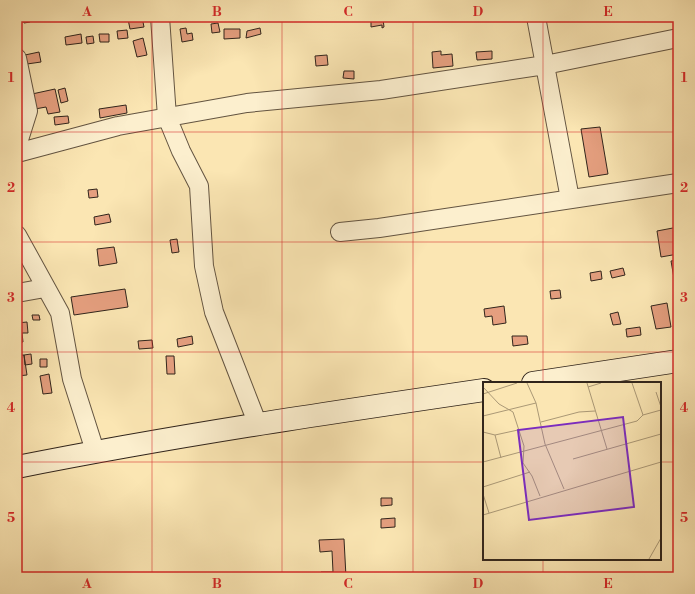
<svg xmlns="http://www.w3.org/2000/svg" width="695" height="594" font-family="'Libre Bodoni',serif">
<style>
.building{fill:#e59f7f;stroke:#30241b}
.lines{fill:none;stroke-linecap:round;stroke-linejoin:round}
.street-casing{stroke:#635441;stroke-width:20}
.secondary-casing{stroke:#30241b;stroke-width:24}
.street{stroke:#fcefce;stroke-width:18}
.secondary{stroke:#fcefce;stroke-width:22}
.grid{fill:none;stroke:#d62828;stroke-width:1;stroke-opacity:0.55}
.inset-road{fill:none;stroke:#aa9876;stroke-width:1}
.view{fill:#7b2cbf;fill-opacity:0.15;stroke:#7b2cbf;stroke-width:2}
.inset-edge{fill:none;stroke:#30241b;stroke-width:2}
.neatline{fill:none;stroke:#d62828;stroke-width:1.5}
.grid-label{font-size:13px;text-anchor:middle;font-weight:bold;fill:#d62828}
</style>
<rect width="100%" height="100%" fill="#fbe6b3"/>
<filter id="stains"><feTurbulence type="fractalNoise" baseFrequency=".005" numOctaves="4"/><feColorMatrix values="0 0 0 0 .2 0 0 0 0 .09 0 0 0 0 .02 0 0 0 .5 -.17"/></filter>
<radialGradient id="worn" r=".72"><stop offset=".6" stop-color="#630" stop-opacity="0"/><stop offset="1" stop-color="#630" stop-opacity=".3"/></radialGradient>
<path class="building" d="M23 17H29L30 22 24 23Z
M59 17H77V18L60 20Z
M142 17 144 27 130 29 128 19Z
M210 17H218V20L210 21Z
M573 17H596L573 21Z
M383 19 384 27 382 28V25L371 27V20Z
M218 23 220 32 212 33 211 24Z
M186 28 187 34 192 33 193 40 182 42 180 29Z
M260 28 261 34 246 38 247 31Z
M224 29H240V38L224 39Z
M127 30 128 38 118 39 117 31Z
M81 34 82 43 66 45 65 37Z
M99 34H109V42H100Z
M93 36 94 43 87 44 86 37Z
M143 38 147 55 137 57 133 41Z
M441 51V55L452 54 453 66 433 68 432 52Z
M492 51V59L477 60 476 52Z
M39 52 41 62 27 64 25 55Z
M327 55 328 65 316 66 315 56Z
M344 71H354V79L343 78Z
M65 88 68 101 61 103 58 90Z
M55 89 60 112 48 114 46 107 35 109 32 94Z
M126 105 127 113 100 118 99 109Z
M68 116 69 123 55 125 54 117Z
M600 127 608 174 589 177 581 129Z
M97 189 98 197 89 198 88 190Z
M109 214 111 222 95 225 94 217Z
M678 227V254L661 257 657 231Z
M177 239 179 252 172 253 170 240Z
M114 247 117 263 99 266 97 249Z
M678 260V277L674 278 671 261Z
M623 268 625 275 612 278 610 271Z
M601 271 602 279 591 281 590 273Z
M125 289 128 307 74 315 71 297Z
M560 290 561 298 551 299 550 291Z
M667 303 671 327 656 329 651 306Z
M504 306 506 323 493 325 492 316 485 317 484 309Z
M618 312 621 324 613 325 610 314Z
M32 315H39L40 320H33Z
M27 322 28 333H22L23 342H17V323Z
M640 327 641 335 627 337 626 329Z
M192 336 193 344 178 347 177 339Z
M512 336H527L528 344 513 346Z
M152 340 153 348 139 349 138 341Z
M31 354 32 364 25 365 24 355Z
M17 355H24L27 375 17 376Z
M166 356H174L175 374H167Z
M40 359H47V367H40Z
M49 374 52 393 43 394 40 376Z
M381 498H392V505L381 506Z
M395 518V527L381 528V519Z
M344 539 346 577H321V572H333L332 551 320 552 319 540Z"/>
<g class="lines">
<defs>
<path id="street" d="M160 17 167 117 181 151 199 186 204 266 214 312 258 425
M536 17 570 199
M17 58 28 111 17 146
M17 153 118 126 247 103 381 90 545 65 678 38
M340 232 379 228 678 183
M17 235 60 313 72 379 95 451
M17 293 45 288"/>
<path id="secondary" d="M533 383 678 361
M17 467C172 436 328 413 484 390"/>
</defs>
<use href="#street" class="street-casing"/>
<use href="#secondary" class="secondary-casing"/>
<use href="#street" class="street"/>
<use href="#secondary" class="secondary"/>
</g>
<path class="grid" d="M152 17V577M282 17V577M413 17V577M543 17V383M17 132H678M17 242H678M17 352H678M17 462H484M660 462H678M543 559V577"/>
<g transform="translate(483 382)">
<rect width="178" height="178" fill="#fbe6b3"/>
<path class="inset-road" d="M44 1 53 21 62 62 81 107M104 1 124 67M0 5 16 22 30 30 41 64 40 81 49 94 57 114M105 5 118 1M173 10 178 25M0 12 34 1M160 33 178 28M0 34 53 21M58 40 96 30 112 29M0 50 12 53 18 76M12 53 35 48M90 77 178 52M0 80 154 39 160 33 149 1M0 105 47 90M0 112 6 131M0 133 178 80M166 177 178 156"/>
<path class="view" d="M140 35 151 125 46 138 35 48Z"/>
<rect width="178" height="178" class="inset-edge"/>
</g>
<rect width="695" height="594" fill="none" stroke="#fbe6b3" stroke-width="44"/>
<rect x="22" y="22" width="651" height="550" class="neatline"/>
<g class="grid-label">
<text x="87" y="16">A</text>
<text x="217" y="16">B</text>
<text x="348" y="16">C</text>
<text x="478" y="16">D</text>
<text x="608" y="16">E</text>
<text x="11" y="82">1</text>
<text x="684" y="82">1</text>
<text x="11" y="192">2</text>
<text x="684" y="192">2</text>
<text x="11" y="302">3</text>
<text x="684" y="302">3</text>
<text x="11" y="412">4</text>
<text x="684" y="412">4</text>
<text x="11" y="522">5</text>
<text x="684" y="522">5</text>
<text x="87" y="588">A</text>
<text x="217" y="588">B</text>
<text x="348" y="588">C</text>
<text x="478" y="588">D</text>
<text x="608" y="588">E</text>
</g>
<rect width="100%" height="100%" filter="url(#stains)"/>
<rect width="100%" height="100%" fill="url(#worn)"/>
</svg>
